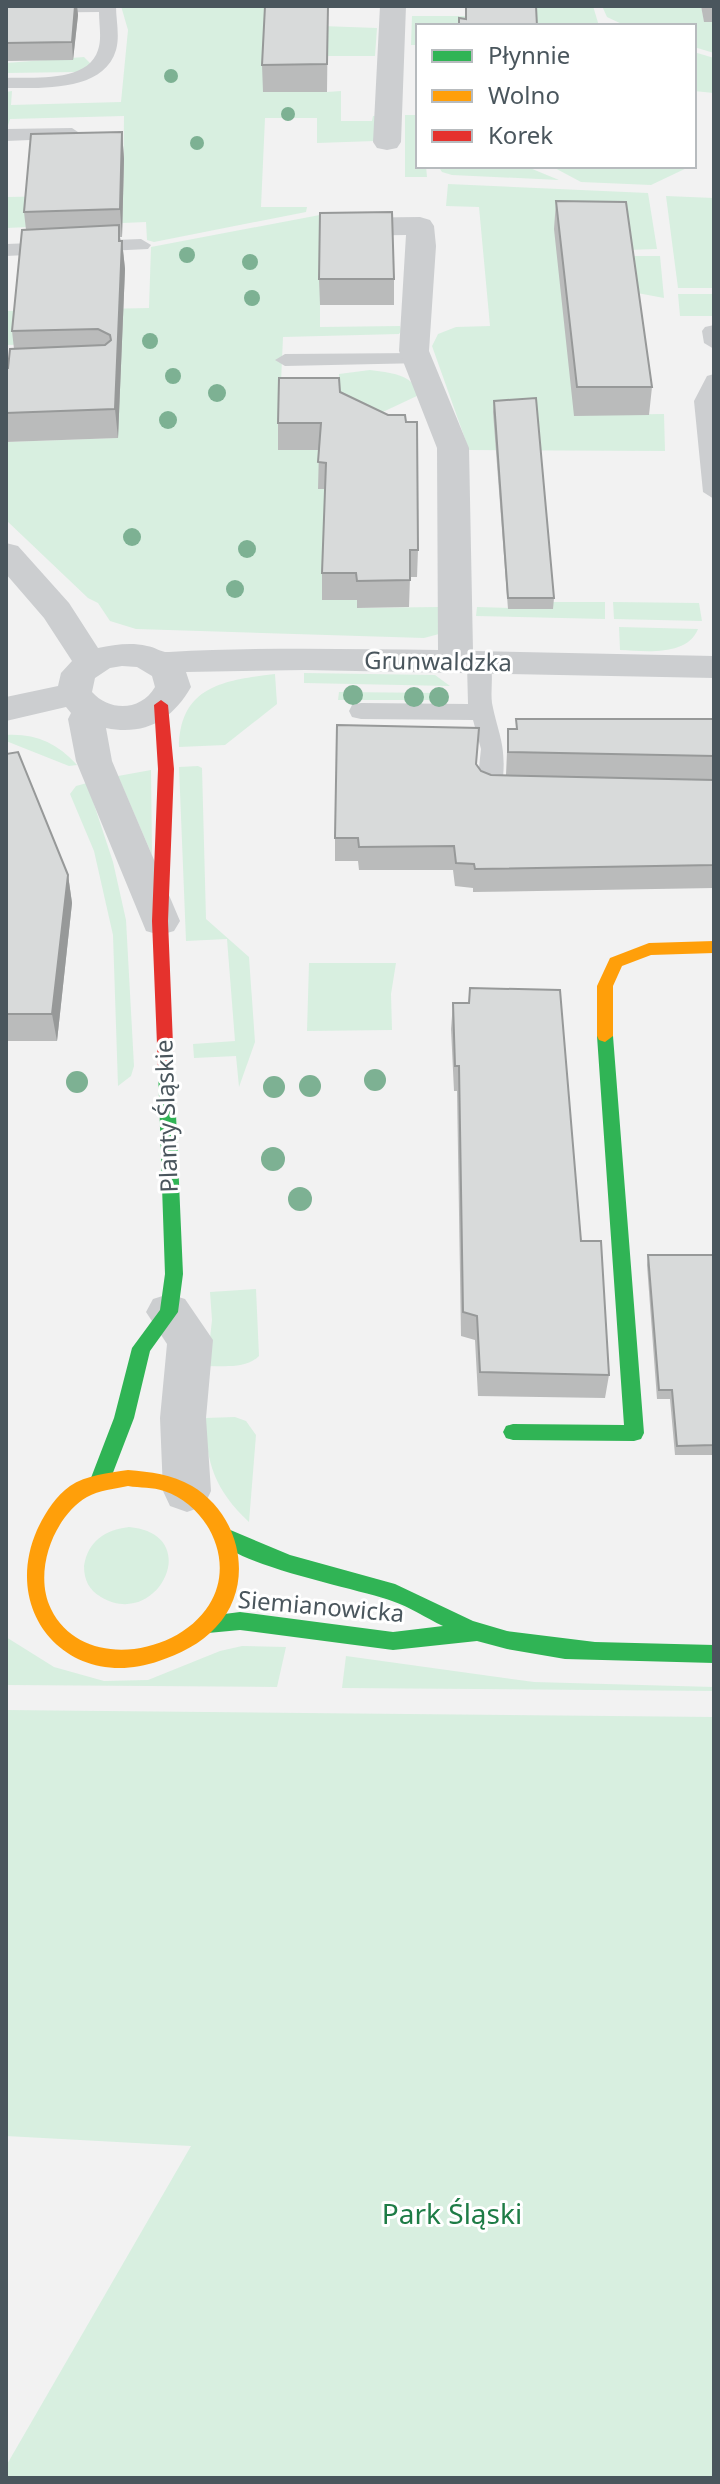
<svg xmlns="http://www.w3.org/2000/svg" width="720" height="2484" font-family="'Noto Sans',sans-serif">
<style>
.green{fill:#d8efe0}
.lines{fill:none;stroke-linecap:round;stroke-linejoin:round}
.lane{fill:#ccced0;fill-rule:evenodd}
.street{fill:#ccced0;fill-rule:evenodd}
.fast{fill:#30b455;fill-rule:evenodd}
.slow{fill:#ff9f0a;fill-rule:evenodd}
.jam{fill:#e5322d;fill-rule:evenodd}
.tree{fill:#7db193}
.wall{fill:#babbbb}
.shaded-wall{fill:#979999}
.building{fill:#d8dada;stroke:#979999;stroke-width:2}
.labels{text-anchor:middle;stroke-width:6;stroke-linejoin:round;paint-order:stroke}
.street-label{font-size:24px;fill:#4a565d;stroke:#fff}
.near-park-label{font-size:28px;fill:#1e7c46;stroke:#fff}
</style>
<rect width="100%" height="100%" fill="#f2f2f2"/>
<path class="green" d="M121 6H267L327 92 341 91V121H372L373 116H381L375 141 317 143V118H265L261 207H307L306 212 154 242 147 240 146 222 6 228V197L123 195 124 116 10 119 6 132V92L12 91 11 105 121 102 128 30Z
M525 6H593L599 26H527Z
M602 6H701L704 21 714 22V53L694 47V26H626L607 17Z
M412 16H465L466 26H418V45H411Z
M322 26 377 28 375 56H327Z
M694 52 714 58V93L694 91Z
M84 57 93 66 76 72 6 73V63Z
M405 115H418V166H426L427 177H405Z
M438 166H525L559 180 452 175 442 172Z
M551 166H691L651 185 581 182Z
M448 184 648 193 657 249 626 250 574 415 664 414 665 451 469 450 432 346 438 334 456 327 490 326 479 207 446 206Z
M666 196 714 198V288H678Z
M325 214 320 237V327L400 326 401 331 399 334 283 337 280 405 320 450 326 489 322 600H357L358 608 438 607 439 634 424 638 136 629 110 621 98 603 88 598 6 520V442L117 438V343L6 345V311L149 308 151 247Z
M627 256H660L664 298 632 292Z
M678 294H714V316H680Z
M370 370C389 373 413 373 419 395L355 425 339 404V374Z
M553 602H605V619L476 616 477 607 552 609Z
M613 602 699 603 702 621 614 619Z
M619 627 698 629C687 657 644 651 620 650Z
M304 673 435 675 450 686 304 683Z
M275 674 277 704 225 745 179 747C180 686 224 680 275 674Z
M339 692 442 693 450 696 439 700H338Z
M6 735C34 733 58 743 77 765L69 766 6 741Z
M198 766 202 768 206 919 249 957 255 1042 239 1087 236 1056 194 1058 193 1044 235 1041 227 939 186 941 179 767Z
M151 770 152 855 118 776Z
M87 783 113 862 126 920 134 1066 131 1076 118 1086 113 935 94 851 70 794 76 786Z
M309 963H396L391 994 392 1030 307 1031Z
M256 1289 259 1356C246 1369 225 1366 207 1366L212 1320 210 1292Z
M235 1417 246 1421 256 1435 249 1522C215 1490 206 1463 205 1418Z
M129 1527C206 1534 157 1631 101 1597 89 1590 84 1580 84 1566 88 1541 105 1530 129 1527Z
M6 1637 54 1667 104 1681 148 1680 220 1651 242 1646 286 1647 277 1687 6 1685Z
M346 1656 534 1682 714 1687V1691L342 1688Z
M6 1710 714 1717V2478H6V2466L191 2146 6 2136Z"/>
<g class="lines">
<path class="lane" d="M6 6H116C116 20 120 36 116 50 104 92 41 88 6 88V78C32 77 88 83 98 50 102 39 99 24 99 12L6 13Z
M72 128 81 134 79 138 6 141V129Z
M141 239 151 245 148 249 6 256V244Z
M714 325V349L704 343 702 331 705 327Z
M417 353 427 359 424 363 285 366 275 360 285 354Z
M714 374V499L703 492 694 401 707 376Z
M479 656 488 659C495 671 490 688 492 703 498 734 506 743 503 778L529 781 533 787 529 793 520 796 481 792 477 786 481 749 473 720 361 719 352 717 349 711 352 705 361 703 468 704 467 664 470 659Z"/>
<path class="street" d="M380 6H406L401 142 397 148 387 150 377 148 373 142Z
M420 217 430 220 434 226 436 246 429 351 469 448 473 651 714 656V678L305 670 186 672 191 687C172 720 145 736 106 728L112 761 180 921 174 931 160 935 146 931 76 761 68 719 71 713 66 707 6 721V697L58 686 61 673 72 661 44 618 6 574V543L18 546 69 603 98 648C114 645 130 642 147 646 155 647 162 653 169 652 259 647 349 649 438 650L437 448 399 351 406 235 333 236 323 233 319 227 323 221 333 218ZM122 666 137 667 152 676 155 687C141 711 110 712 92 692L95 678 110 668Z
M169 1294 185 1299 213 1340 206 1418 211 1491 204 1506 187 1512 170 1506 163 1491 160 1418 167 1344 146 1312 153 1299Z"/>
<path class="fast" d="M605 1030 613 1036 644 1433 641 1439 634 1441 513 1440 506 1438 503 1432 506 1426 513 1424 624 1425 597 1036Z
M166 1063 174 1069 183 1274 178 1312 150 1351 134 1418 109 1483 106 1489 99 1491 92 1489 89 1483 114 1418 132 1348 160 1310 165 1274 158 1069Z
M228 1529 290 1555 395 1584 473 1621 507 1631 595 1642 714 1645V1663L565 1659 507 1649 477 1641 393 1650 240 1630 208 1633 201 1631 198 1624 201 1617 240 1612 393 1632 443 1626C426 1618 410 1607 392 1601 360 1589 231 1565 218 1538L221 1532Z"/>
<path class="slow" d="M714 941V953L651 955 622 966 613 986V1036L605 1042 599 1040 597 1036V986L610 958 649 943Z
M128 1470C151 1472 171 1474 192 1486 241 1515 256 1585 216 1627 201 1644 179 1654 159 1661 71 1692 0 1615 37 1530 45 1513 55 1497 70 1486 86 1475 109 1473 128 1470ZM128 1486C140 1488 153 1487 164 1491 209 1506 236 1563 209 1605 177 1656 81 1671 51 1609 33 1573 53 1517 87 1497 99 1490 115 1489 128 1486Z"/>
<path class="jam" d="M161 700 168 705 174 769 168 921 174 1069 166 1075 158 1069 152 921 158 769 154 705Z"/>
</g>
<g class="tree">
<circle cx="171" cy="76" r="7"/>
<circle cx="288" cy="114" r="7"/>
<circle cx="197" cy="143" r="7"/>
<circle cx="187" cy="255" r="8"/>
<circle cx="250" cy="262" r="8"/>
<circle cx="252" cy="298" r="8"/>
<circle cx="150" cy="341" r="8"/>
<circle cx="173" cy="376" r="8"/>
<circle cx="217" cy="393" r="9"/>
<circle cx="168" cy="420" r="9"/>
<circle cx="132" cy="537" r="9"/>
<circle cx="247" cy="549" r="9"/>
<circle cx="235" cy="589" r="9"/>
<circle cx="353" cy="695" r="10"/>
<circle cx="414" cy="697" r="10"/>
<circle cx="439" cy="697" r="10"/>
<circle cx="375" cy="1080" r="11"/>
<circle cx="77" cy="1082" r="11"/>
<circle cx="310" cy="1086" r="11"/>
<circle cx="274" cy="1087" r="11"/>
<circle cx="273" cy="1159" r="12"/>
<circle cx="300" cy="1199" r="12"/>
</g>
<path class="wall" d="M6 6H77L78 15 73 60 6 61Z
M328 6 327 92H263L262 65Z
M701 6H714V22H704Z
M122 132 124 159 122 237H120L121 241H122L125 269 118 438 6 442V368H8L14 349 12 331 26 230 24 212Z
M556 201 652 387 649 415 574 416 554 229Z
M319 279H394V305H320Z
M340 392 418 550 417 577H410L409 607 357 608V600H322V573L325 489H318L319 450H278V423Z
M494 401 554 598 553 609H508L493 412Z
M516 719H714V888L473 892V888L455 886 453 870H359L358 861H335V838L476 765 481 771 491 775H506L508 729H516Z
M6 754 68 875 72 903 57 1041H6Z
M453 1003 581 1241 609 1375 605 1398 478 1396 475 1340 461 1336 457 1091H454L451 1029Z
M648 1255H714V1455H675L670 1399H657L647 1265Z"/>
<path class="shaded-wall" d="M75 6H77L78 15 73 60 72 42Z
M122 132 124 159 122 237 120 209Z
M122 241 125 269 118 438 115 409Z
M68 875 72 903 57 1041 52 1014Z"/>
<path class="building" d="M6 6H75L72 42 6 43Z
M265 6H328L327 64 262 65Z
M466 6H536L537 26H459V18L466 19Z
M122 132 120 209 24 212 31 134Z
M556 201 626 202 652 387H577Z
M392 212 394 279H319L320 213Z
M119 225V241H122L115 409 6 413V368H8L10 349 105 345 111 340 110 335 98 329 12 331 22 230Z
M279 378H339L340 392 388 415H405L406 422H417L418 550H410V580L357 581 356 573H322L326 463 318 462 321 423H278Z
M536 398 554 598H508L494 401Z
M516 719H714V756L508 752V729H517Z
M337 725 479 728 476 764 481 771 491 775 714 780V865L475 869 474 864 456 863 454 846 359 847 358 838H335Z
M18 752 68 875 52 1014H6V754Z
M470 988 560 990 581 1241H601L609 1375 480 1372 477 1316 463 1312 459 1066H455L453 1003H469Z
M648 1255H714V1445L677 1446 672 1390H659Z"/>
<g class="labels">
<g class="street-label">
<text transform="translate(438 662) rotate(1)" y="8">Grunwaldzka</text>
<text transform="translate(167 1116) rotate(-92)" y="8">Planty Śląskie</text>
<text transform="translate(321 1607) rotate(5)" y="8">Siemianowicka</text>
</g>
<g class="near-park-label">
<text x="452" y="2224">Park Śląski</text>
</g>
</g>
<rect width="720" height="2484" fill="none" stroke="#4a565d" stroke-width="16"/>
<rect x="416" y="24" width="280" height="144" fill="#ffffff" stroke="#b7bbbe" stroke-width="2"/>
<rect x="432" y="50" width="40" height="12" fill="#30b455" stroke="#b7bbbe" stroke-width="2"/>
<text x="488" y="64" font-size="24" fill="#4a565d">Płynnie</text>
<rect x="432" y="90" width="40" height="12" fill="#ff9f0a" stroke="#b7bbbe" stroke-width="2"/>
<text x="488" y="104" font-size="24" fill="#4a565d">Wolno</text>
<rect x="432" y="130" width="40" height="12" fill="#e5322d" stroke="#b7bbbe" stroke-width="2"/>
<text x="488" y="144" font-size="24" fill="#4a565d">Korek</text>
</svg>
